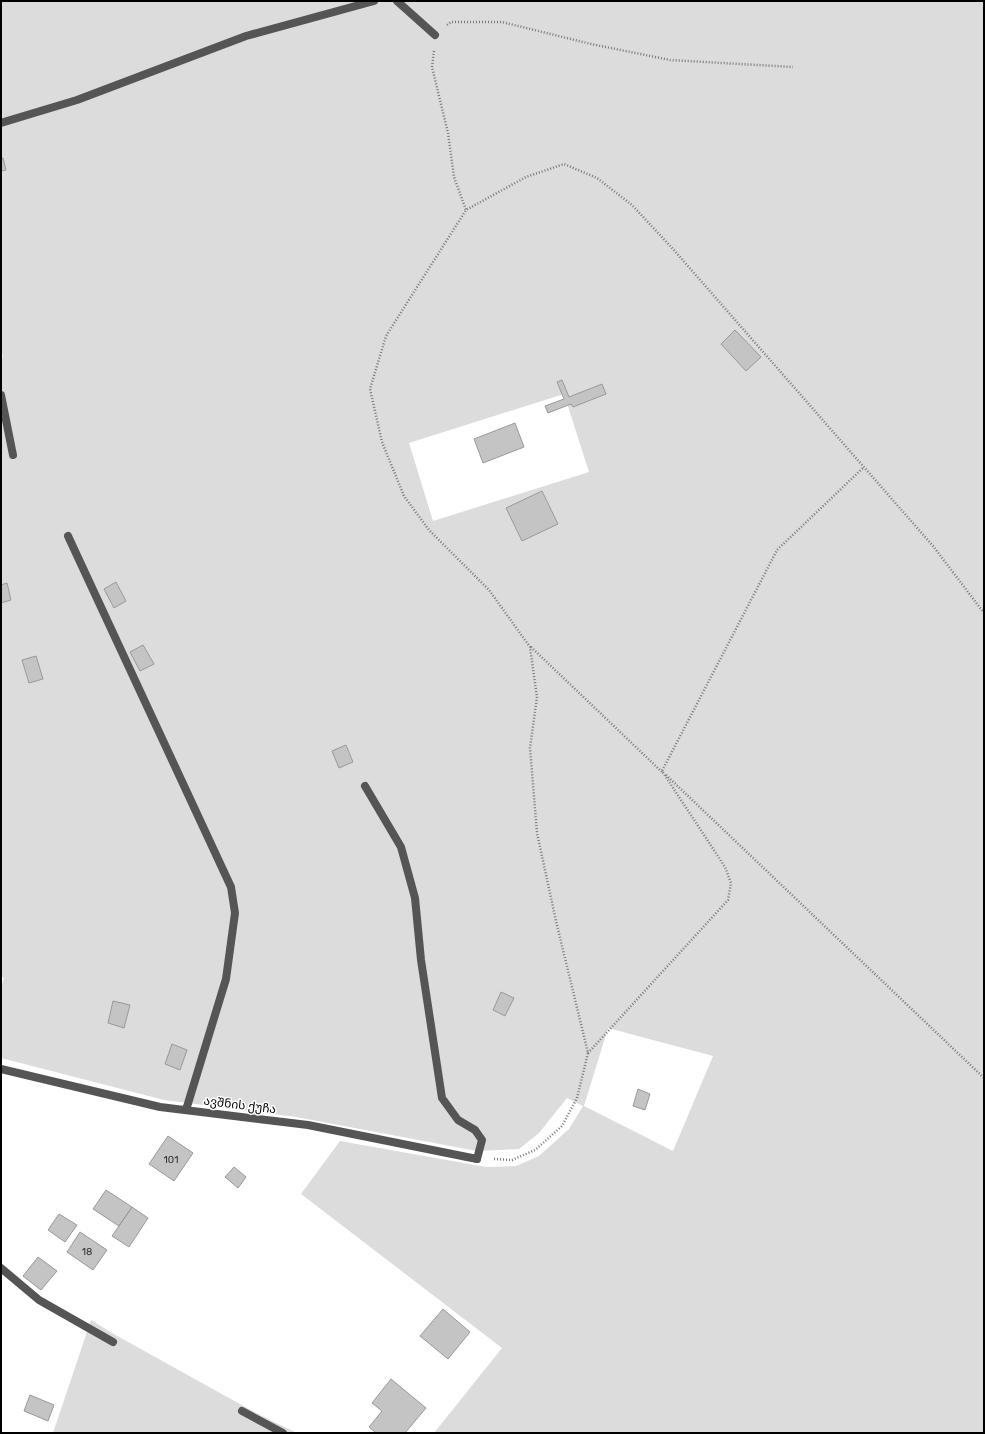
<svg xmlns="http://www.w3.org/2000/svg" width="985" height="1434" font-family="Rubik,'Noto Sans Georgian',sans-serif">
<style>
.green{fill:#dcdcdc;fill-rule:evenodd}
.building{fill:#c4c4c4;stroke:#999}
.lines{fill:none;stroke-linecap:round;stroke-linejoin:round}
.path{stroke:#777;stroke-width:2.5;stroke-dasharray:1 2;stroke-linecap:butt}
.service{stroke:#555;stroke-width:8}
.minor{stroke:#555;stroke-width:8}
.labels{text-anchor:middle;stroke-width:3;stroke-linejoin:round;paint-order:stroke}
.number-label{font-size:10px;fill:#313131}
.street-label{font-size:12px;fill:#000;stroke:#fff}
</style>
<rect width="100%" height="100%" fill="#fff"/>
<path class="green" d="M1 1H984V1433H434L502 1348 301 1194 340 1141 486 1167 516 1166 539 1156 569 1129 583 1106 567 1098 539 1133 519 1149 477 1151 296 1117 164 1100 1 1058V988L4 978 1 976V358L3 357 1 348ZM564 394 589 472 433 521 409 443ZM608 1028 713 1056 673 1151 584 1106Z
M91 1320 112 1333 258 1414 297 1433H53Z"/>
<path class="building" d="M1 158H3L6 170 1 171Z
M735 330 761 357 746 371 721 344Z
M562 380 569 397 602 384 606 394 573 407 571 404 548 413 545 406 564 399 557 382Z
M515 423 524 447 483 463 474 439Z
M542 491 558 524 522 541 506 508Z
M116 582 126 601 114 608 104 589Z
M7 583 11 600 1 603V585Z
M143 645 154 664 140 671 130 652Z
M36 656 43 679 29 683 22 660Z
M346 745 353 762 339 768 332 751Z
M501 992 514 998 505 1016 493 1010Z
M113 1001 130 1005 124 1028 108 1023Z
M172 1044 187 1050 180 1070 165 1064Z
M638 1089 650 1094 645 1110 633 1106Z
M168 1136 193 1153 174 1181 149 1164Z
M234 1167 246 1177 238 1188 225 1177Z
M106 1190 132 1207 119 1226 93 1209Z
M132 1207 148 1218 129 1247 112 1236Z
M59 1214 77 1225 65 1242 48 1230Z
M80 1232 107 1250 93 1270 67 1252Z
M38 1257 57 1271 41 1290 23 1276Z
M443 1309 470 1332 448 1359 420 1336Z
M391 1379 426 1408 405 1433H376L369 1427 382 1411 372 1403Z
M30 1395 54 1405 48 1421 24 1411Z"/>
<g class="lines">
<path class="path" d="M447 25 451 22H502L591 44 670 60 793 67
M434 51 432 67 448 133 454 177 466 210
M531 647 662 772
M666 775 984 1078
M588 1053 728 900 731 883 725 867 662 771 777 550 864 467
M494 1159 512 1160 535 1150 562 1126 577 1098 588 1053 556 921 537 833 530 748 537 697 530 647 489 590 429 530 404 496 382 442 370 389 386 336 466 210 526 177 564 164 597 178 632 205 673 249 933 546 984 613"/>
<path class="service" d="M365 786 401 847 415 898 421 960 442 1098 458 1120 475 1130 482 1140 477 1159"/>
<path class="minor" d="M397 1 435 35
M1 123 77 100 246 36 374 1
M1 395 13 455
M68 536 231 887 235 913 226 979 186 1110
M1 1069 160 1107 308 1125 477 1159
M1 1268 39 1300 113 1342
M242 1411 283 1433"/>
</g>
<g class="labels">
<g class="number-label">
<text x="171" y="1163">101</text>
<text x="87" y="1255">18</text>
</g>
<g class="street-label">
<text transform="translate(240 1105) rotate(7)" y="4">ავშნის ქუჩა</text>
</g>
</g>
<rect width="985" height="1434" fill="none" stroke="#000000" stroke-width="4"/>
</svg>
